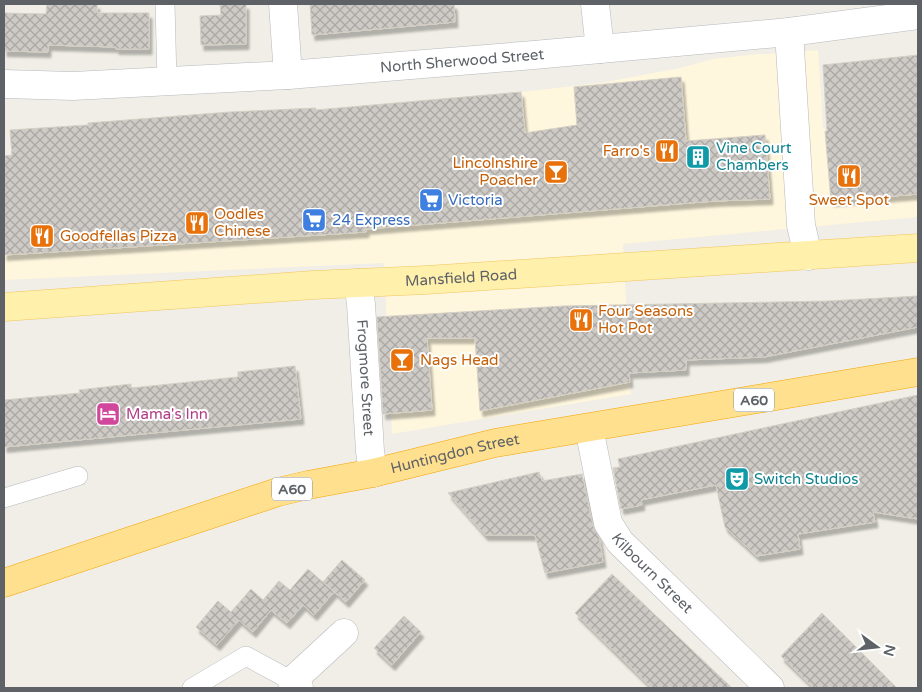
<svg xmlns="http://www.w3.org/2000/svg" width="922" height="692" font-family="'Varela Round',sans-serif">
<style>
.commercial{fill:#fef6dd}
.building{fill:url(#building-cross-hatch);stroke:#d5cfc4;filter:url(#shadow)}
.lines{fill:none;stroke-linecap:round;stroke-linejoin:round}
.lane-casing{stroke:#b6b9bd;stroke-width:20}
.street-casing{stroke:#b6b9bd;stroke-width:29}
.primary-casing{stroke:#f3c65c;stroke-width:29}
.highway-casing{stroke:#f6a400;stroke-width:29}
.lane{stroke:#fff;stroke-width:19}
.street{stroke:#fff;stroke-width:28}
.primary{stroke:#fff0ac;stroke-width:28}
.highway{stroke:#fee08f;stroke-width:28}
.labels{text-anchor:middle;stroke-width:4;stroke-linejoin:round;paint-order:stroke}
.shield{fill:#fff;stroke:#8e9195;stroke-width:1}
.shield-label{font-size:14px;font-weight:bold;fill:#5e6267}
.street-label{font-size:15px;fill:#5e6267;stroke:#fff}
.culture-label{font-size:15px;fill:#0d838f;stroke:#fff;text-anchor:start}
.food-label{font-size:15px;fill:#c56008;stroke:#fff;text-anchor:start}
.shop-label{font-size:15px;fill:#366cbe;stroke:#fff;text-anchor:start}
.hotel-label{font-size:15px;fill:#b23c85;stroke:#fff;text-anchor:start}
</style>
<defs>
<pattern id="building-cross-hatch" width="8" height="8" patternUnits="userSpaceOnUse" patternTransform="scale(1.25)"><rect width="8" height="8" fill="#cecac5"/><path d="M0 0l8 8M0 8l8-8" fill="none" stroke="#aaa7a4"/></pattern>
<filter id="shadow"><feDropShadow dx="3" dy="5.5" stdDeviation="1" flood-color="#0004"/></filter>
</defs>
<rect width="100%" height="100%" fill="#f0eee6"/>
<path class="commercial" d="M818 50 823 129 918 122V217L623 244 631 394 392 434 384 263 4 280V198L94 193 525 136 521 92 601 83 680 68 713 59 757 54H767Z"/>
<path class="building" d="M47 4H97V13H149V49H116V47L48 45V52L4 51V13L46 14Z
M220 4H246V44L201 45 200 16 221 15Z
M310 4H454L455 22 312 35Z
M918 55V194L831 201 825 131H827L823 65Z
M681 77 686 141 765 135 770 199 714 201 366 229V232L4 255V156L12 155 10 130 88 125V123L230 112 316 108V110L521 92 525 133 577 125 574 87Z
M918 296V327L764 357 686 360V370L629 373 630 382 480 411 475 338H427L432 410 383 414 377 317 564 306 829 301Z
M295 366 301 419 4 447V400L80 393 79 390 131 384V388L238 377V372Z
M918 395V519L873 512 875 522 798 534 800 549 757 556 725 527 716 485 650 498 641 500 642 505 621 509 613 468 620 467 618 459Z
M539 472 542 481 582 474 593 526 599 537 603 562 545 573 535 535H485L448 493Z
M342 560 365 580 346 602 323 582Z
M308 569 334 592 314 615 303 605 287 623 271 610 253 632 239 620 217 645 196 627 218 601 231 612 251 589 263 600 279 581 290 590Z
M612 574 732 688H652L575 613Z
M822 613 897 688H814L781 656Z
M404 616 421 632 392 665 374 648Z"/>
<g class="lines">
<defs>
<path id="lane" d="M165 4 167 81
M4 498 78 476
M192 688 246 656 292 681"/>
<g id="street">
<path d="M283 4 288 75"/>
<path d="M595 4 600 49"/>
<path d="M789 32 801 225 808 256"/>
<path id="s1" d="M4 84 73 86 288 75 534 55 789 32 918 15"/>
<path id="s2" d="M358 283 361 304 370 451 373 473"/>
<path id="s3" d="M589 428 608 523 620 542 770 688"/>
<path d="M299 688 292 681 344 633"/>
</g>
<g id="primary">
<path id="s4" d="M4 307 313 285 426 280 918 248"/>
</g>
<g id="highway">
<path id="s5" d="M4 583 278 492 308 485 373 473 495 443 918 372"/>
</g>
</defs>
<use href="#lane" class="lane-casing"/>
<use href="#street" class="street-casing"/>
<use href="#primary" class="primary-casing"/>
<use href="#highway" class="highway-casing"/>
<use href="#lane" class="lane"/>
<use href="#street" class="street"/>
<use href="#primary" class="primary"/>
<use href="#highway" class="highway"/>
</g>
<defs>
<symbol id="restaurant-square" viewBox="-11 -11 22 22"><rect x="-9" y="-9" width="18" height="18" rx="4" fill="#e8710a" stroke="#fff"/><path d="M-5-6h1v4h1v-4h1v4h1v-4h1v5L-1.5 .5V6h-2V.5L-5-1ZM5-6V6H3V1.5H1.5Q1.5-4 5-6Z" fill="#fff"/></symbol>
<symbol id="building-square" viewBox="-11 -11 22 22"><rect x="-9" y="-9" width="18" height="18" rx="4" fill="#0f9aa8" stroke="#fff"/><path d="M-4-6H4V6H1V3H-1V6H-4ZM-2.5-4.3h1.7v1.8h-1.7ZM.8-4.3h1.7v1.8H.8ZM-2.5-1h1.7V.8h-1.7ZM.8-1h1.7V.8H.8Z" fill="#fff"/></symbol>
<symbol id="bar-square" viewBox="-11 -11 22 22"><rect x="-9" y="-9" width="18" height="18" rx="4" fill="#e8710a" stroke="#fff"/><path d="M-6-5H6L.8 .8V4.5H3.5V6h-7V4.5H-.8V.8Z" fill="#fff"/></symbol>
<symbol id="supermarket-square" viewBox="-11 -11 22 22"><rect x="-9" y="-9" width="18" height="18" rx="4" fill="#3f7fe0" stroke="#fff"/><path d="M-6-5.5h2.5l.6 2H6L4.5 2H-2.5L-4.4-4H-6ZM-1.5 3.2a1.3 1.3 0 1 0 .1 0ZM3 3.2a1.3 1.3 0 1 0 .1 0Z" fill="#fff"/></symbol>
<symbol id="hotel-square" viewBox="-11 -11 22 22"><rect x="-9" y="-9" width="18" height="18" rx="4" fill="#d1479c" stroke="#fff"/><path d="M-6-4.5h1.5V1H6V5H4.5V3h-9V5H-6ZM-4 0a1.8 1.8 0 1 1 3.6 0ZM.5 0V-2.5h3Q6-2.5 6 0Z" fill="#fff"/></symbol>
<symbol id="theatre-square" viewBox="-11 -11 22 22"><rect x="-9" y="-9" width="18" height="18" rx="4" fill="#0f9aa8" stroke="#fff"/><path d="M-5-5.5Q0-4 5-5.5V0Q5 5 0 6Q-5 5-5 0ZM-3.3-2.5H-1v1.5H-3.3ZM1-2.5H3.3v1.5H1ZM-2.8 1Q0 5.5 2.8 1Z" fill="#fff"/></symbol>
</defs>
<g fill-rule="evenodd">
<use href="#restaurant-square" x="653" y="137" width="28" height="28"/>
<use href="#building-square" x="684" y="143" width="28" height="28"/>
<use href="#bar-square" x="542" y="158" width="28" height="28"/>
<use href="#restaurant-square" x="835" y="162" width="28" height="28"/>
<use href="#supermarket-square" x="417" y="186" width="28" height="28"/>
<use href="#supermarket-square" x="300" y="206" width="28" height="28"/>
<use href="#restaurant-square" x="183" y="209" width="28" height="28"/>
<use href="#restaurant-square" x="28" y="222" width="28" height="28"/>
<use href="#restaurant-square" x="567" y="306" width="28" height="28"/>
<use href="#bar-square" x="388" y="346" width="28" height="28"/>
<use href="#hotel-square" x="94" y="400" width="28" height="28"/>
<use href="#theatre-square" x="723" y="465" width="28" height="28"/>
</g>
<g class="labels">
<g class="shield">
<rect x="734" y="388.5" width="40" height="23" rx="4"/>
<rect x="272" y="477.5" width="40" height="23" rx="4"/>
</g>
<g class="shield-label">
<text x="754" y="405">A60</text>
<text x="292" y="494">A60</text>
</g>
<g class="street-label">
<text dy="5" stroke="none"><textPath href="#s1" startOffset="459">North Sherwood Street</textPath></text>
<text dy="5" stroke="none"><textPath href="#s4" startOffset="458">Mansfield Road</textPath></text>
<text dy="5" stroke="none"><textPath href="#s2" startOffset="95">Frogmore Street</textPath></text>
<text dy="5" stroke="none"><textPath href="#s5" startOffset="470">Huntingdon Street</textPath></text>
<text dy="5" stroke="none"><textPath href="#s3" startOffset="164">Kilbourn Street</textPath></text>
</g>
<g class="culture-label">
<text x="716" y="153">Vine Court<tspan x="716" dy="17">Chambers</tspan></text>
<text x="754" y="484">Switch Studios</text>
</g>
<g class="food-label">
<text x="650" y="156" text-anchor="end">Farro's</text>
<text x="538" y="168" text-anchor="end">Lincolnshire<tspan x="538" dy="17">Poacher</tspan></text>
<text x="849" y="205" text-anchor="middle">Sweet Spot</text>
<text x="214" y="219">Oodles<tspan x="214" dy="17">Chinese</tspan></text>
<text x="60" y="241">Goodfellas Pizza</text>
<text x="598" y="316">Four Seasons<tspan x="598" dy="17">Hot Pot</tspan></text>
<text x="420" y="365">Nags Head</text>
</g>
<g class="shop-label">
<text x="448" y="205">Victoria</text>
<text x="332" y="225">24 Express</text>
</g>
<g class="hotel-label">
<text x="126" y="419">Mama's Inn</text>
</g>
</g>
<rect width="922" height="692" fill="none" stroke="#5e6267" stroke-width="10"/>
<g transform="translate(877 647) rotate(105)" stroke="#ffffff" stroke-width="4" paint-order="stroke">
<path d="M0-4L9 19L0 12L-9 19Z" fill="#5e6267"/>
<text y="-8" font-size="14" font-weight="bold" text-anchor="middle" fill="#5e6267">N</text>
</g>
</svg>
